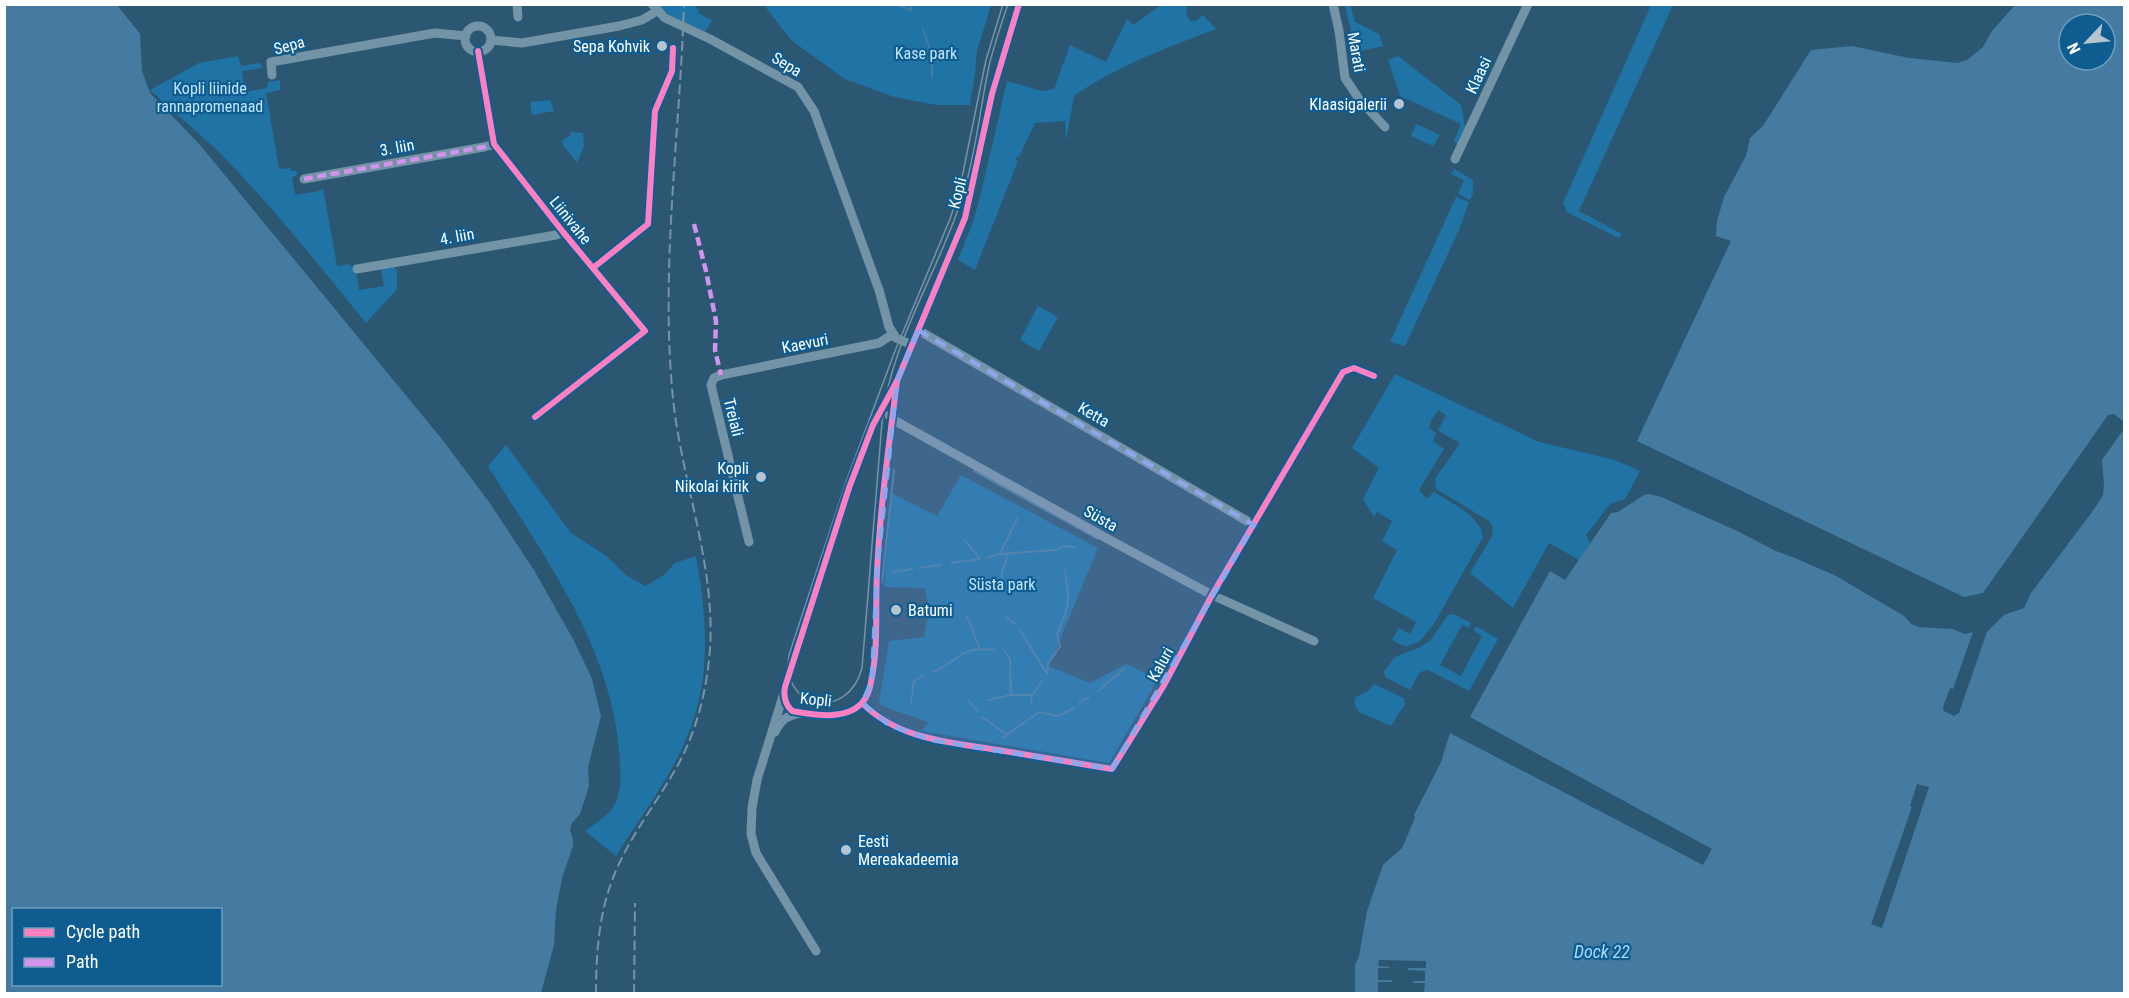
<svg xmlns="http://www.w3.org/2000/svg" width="2129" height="998" font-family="'Roboto Condensed',sans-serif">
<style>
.green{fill:#1f73a5}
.water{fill:#457ba0;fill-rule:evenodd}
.pier{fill:#2c5773}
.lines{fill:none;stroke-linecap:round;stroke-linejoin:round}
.stream{stroke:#457ba0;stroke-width:2}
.minor{stroke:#7393a6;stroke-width:9}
.tram{stroke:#7793a6;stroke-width:1.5}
.rail{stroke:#7793a6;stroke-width:2;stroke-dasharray:10 4.5;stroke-linecap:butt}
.quiet{stroke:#d193ec;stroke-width:4.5;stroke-dasharray:9 4.5;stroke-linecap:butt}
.cycleway-casing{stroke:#0f5d90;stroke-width:10}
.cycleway{stroke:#ff80c0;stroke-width:6}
.marked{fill:#8ea6ec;fill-opacity:0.2;stroke:#8ea6ec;stroke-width:4.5;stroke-dasharray:12 8;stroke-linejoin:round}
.poi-dot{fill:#b5c4ce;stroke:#0f5d90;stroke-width:2}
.labels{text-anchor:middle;stroke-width:4.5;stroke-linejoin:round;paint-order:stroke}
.street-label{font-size:16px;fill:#fff;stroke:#0f5d90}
.poi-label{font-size:16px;fill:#fff;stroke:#0f5d90;text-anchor:end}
.park-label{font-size:16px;fill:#c0e6fe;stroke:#0f5d90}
.water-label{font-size:18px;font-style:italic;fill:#a4dafa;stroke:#0f5d90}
</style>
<rect width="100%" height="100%" fill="#2c5773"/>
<path class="green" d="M658 5H697L696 8 699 10 698 13 712 20 705 32 671 16Z
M764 5H991L977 51 975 73 970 105H937L894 97 845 79 791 40Z
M1161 5H1187L1186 13 1190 21H1196L1203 15 1216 29C1166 48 1117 66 1074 96L1066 141 1065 121 1035 123 1019 157 1017 156 1015 160 1018 161 975 270 958 260 973 222 981 193 1007 81 1042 91 1054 89 1070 45 1106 62 1127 19 1133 25Z
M1345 5H1350L1355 22 1379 34 1383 46 1356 52Z
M1651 5H1673L1579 211 1622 234 1619 238 1567 212 1563 203Z
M238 56 241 66 259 63 262 66V68L242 71 245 92 267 88 268 82 280 80V90L266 93 279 169 290 168 291 171H297V175L292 178 295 195 319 191 323 188 337 266 349 264 350 266 355 265 359 290 384 286 381 269 394 266 395 269H397V289L366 323C319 265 272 206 219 152 197 131 173 111 150 90L199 63Z
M1398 56 1461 105 1465 127 1457 144 1454 141 1461 124 1400 96 1388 60Z
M550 100 554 111 532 115 530 102Z
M1416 124 1440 135 1433 146 1411 136Z
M571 132 583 133 584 146 577 163 563 145 562 140 570 136Z
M1454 169 1473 180V193L1470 200 1458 194 1464 180 1451 174Z
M1456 197 1469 202 1459 230 1405 346 1390 342Z
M1038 306 1058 317 1039 351 1020 340Z
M1395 374 1539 442 1615 460 1640 471 1625 499 1610 504 1586 535 1590 543 1579 560 1549 543 1513 608 1470 573 1492 536 1493 527 1489 521 1436 489 1435 479 1460 443 1438 431 1446 415 1438 410 1431 421 1429 428 1436 433 1433 441 1444 449 1419 490 1427 499 1434 492C1451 503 1480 515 1483 537L1434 624 1420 641 1406 647 1392 640 1399 628 1410 634 1416 622 1373 598 1397 550 1382 541 1392 521 1377 512 1374 517 1363 499 1379 468 1352 448Z
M506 445 571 533 605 555 626 575 645 586 664 575 675 563 696 556C707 618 712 678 687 737 671 777 639 819 616 856L585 831C594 824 610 815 615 804 623 787 620 768 619 750 610 643 542 554 488 466Z
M961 475 1098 548 1049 666 1090 683 1126 664 1158 679 1109 763 922 731 928 722 882 706 879 702 889 641 924 637 929 610 925 588 884 587 891 493 937 516Z
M1453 614 1471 623 1469 628 1462 625 1440 665 1461 676 1482 636 1474 631 1476 626 1498 639 1469 691 1428 670 1420 672 1410 690 1385 677 1384 671 1395 657 1418 648 1430 641 1448 615Z
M1374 684 1404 698 1405 704 1391 726 1359 712 1354 703 1356 697 1368 691Z"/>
<path class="water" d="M5 4 117 5 140 34 142 71 150 93 200 145 441 438 489 502 534 570 573 639 586 666 592 679 601 716 588 767 589 786 580 814 572 823 570 830 573 840V846L562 878 556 910 554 945 541 993H5ZM14 910H220V984H14Z
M2015 5H2124V422L2114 414 2108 415 1983 593 1964 597 1637 441 1731 241 1716 236 1717 221 1724 197 1746 156 1750 138 1763 126 1811 50 1852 46 1909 58 1958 63 1967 60 1983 47 1992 31ZM2069 24H2105V60H2069Z
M2124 429V993L1355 994V965L1359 956 1367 911 1383 865 1402 848 1415 818 1414 815 1441 762 1450 733 1703 865 1712 849 1470 717 1550 571 1565 580 1611 513 1618 512 1644 495 1649 494 1661 497 1735 530 1776 551 1795 558 1836 576 1904 616 1911 624 1919 627 1952 629 1965 634 1973 632 1953 689 1950 688 1943 707 1944 711 1954 716 1959 713 1987 632 2004 615 2024 608 2031 593 2095 508 2103 495 2104 484 2102 460ZM1917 784 1929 787 1882 928 1871 924 1912 807 1910 806Z"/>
<path class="pier" d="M1379 960 1426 961V968H1408V970L1425 971V981H1413V983H1425L1424 993 1378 992V982H1392V980H1378V968H1389L1390 967 1378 966Z"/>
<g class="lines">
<path class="stream" d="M895 4 911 10 910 4
M923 29 932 55V78
M974 471 1098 539
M1000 554 1017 519
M986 558 1000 554 1056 550 1063 546 1074 547
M951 563 980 559 965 540
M919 568 941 565
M894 572 912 569
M882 582 894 470
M1002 583V572L1008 554
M967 616 979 647
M1006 617 1015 624
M1020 630 1047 674
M1004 650 1010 659 1011 695
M933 672C961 660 959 646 994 650
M1047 674 1048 664 1060 646 1057 634C1070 605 1070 602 1065 570
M1098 691 1125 668
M968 700 978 711
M988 700 1011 695H1032
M911 702 914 681 923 676
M1031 702 1032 695 1042 681
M1079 704 1082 700 1089 698
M982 717 1006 734
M1002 738 1039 712 1058 716 1074 708"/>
<path class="minor" d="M517 4 518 17
M652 4 665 18 710 39 798 87 814 111 879 290 889 327 896 338 912 345
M1333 4 1339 31 1345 78 1359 99 1385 127
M465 39a13 13 0 1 1 26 0a13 13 0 1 1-26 0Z
M491 40 522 43 619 26 642 20 657 11
M478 51 494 144 563 232 645 331 535 417
M272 75 271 62 435 33 466 36
M1455 159 1528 4
M304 179 484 147 494 144
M593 268 648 224 655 111 672 71 673 48
M357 269 556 235 563 232
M918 330 1254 525
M897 381C889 444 880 508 877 572 875 608 879 646 871 682 870 689 867 697 862 703 845 721 814 715 792 711 785 704 783 697 785 687L849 488 873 425 897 381 965 218 992 94 1019 4
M889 415 892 419 1106 538 1212 595 1314 641
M749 542 711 385 714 378 721 375 879 343 893 334
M783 696 757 780 752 808 751 834 756 853 816 951
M862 703C899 740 950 742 998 750 1036 756 1074 763 1112 769L1163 687 1212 595 1343 372 1354 368 1374 376
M775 732C781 720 787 715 801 713"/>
<path class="tram" d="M1003 4 986 60 959 192 950 219 895 351 846 482 789 655C780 710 848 722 862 668L882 422C890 342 939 272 963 195 976 153 980 108 989 66 994 45 1001 25 1008 4"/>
<path class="rail" d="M596 994C596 953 599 911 615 873 631 834 659 800 679 763 696 731 705 696 709 660 719 569 679 478 672 388 661 260 680 132 684 4
M634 994 635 903"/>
<path class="quiet" d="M304 179 484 147 494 144
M694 224 706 271 716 321 715 350 721 375"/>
<defs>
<path id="cycleway" d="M478 51 494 144 563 232 645 331 535 417
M593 268 648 224 655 111 672 71 673 48
M897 381C889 444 880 508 877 572 875 608 879 646 871 682 870 689 867 697 862 703 845 721 814 715 792 711 785 704 783 697 785 687L849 488 873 425 897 381 965 218 992 94 1019 4
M862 703C899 740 950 742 998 750 1036 756 1074 763 1112 769L1163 687 1212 595 1343 372 1354 368 1374 376"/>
</defs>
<use href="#cycleway" class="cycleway-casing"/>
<use href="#cycleway" class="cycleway"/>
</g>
<path class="marked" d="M918 330 1254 525 1112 769 931 740 889 725 862 703 872 681 877 571 897 381Z"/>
<g class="poi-dot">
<circle cx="662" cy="46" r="6"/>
<circle cx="1399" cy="104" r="6"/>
<circle cx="761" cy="477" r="6"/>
<circle cx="896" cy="610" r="6"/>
<circle cx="846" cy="850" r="6"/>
</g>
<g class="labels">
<g class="street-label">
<text transform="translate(289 45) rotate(-15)" y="6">Sepa</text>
<text transform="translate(1357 52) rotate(80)" y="6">Marati</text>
<text transform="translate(787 64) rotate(31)" y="6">Sepa</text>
<text transform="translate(1478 75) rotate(-65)" y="6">Klaasi</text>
<text transform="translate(397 147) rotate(-10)" y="6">3. liin</text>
<text transform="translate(957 193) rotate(-76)" y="6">Kopli</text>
<text transform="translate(571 220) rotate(51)" y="6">Liinivahe</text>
<text transform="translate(457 236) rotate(-10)" y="6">4. liin</text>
<text transform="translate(805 343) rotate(-11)" y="6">Kaevuri</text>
<text transform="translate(1094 414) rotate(30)" y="6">Ketta</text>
<text transform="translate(734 417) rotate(76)" y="6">Treiali</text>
<text transform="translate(1101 518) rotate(29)" y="6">Süsta</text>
<text transform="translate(1160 664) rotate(-61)" y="6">Kaluri</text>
<text transform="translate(816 699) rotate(6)" y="6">Kopli</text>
</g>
<g class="poi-label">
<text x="650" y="52">Sepa Kohvik</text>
<text x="1387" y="110">Klaasigalerii</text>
<text x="749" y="474">Kopli<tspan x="749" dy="18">Nikolai kirik</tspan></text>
<text x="908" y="616" text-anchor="start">Batumi</text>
<text x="858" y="847" text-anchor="start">Eesti<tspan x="858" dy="18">Mereakadeemia</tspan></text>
</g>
<g class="park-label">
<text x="926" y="59">Kase park</text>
<text x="210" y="94">Kopli liinide<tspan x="210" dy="18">rannapromenaad</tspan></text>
<text x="1002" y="590">Süsta park</text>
</g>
<g class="water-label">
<text x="1602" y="958">Dock 22</text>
</g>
</g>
<rect width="2129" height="998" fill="none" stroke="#ffffff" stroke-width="12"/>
<rect x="12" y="908" width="210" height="78" fill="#0f5d90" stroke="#6f9ebc" stroke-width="1.5"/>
<rect x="24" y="928" width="30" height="9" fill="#ff80c0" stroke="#6f9ebc" stroke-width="1.5"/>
<text x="66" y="938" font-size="18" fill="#ffffff">Cycle path</text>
<rect x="24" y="958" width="30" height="9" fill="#d193ec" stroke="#6f9ebc" stroke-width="1.5"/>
<text x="66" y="968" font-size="18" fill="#ffffff">Path</text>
<g transform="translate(2087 42) rotate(244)"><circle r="28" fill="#0f5d90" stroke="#6f9ebc" stroke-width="1.5"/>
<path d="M0-4.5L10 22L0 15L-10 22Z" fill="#b5c4ce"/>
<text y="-9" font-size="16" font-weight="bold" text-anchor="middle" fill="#ffffff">N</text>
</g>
</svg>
